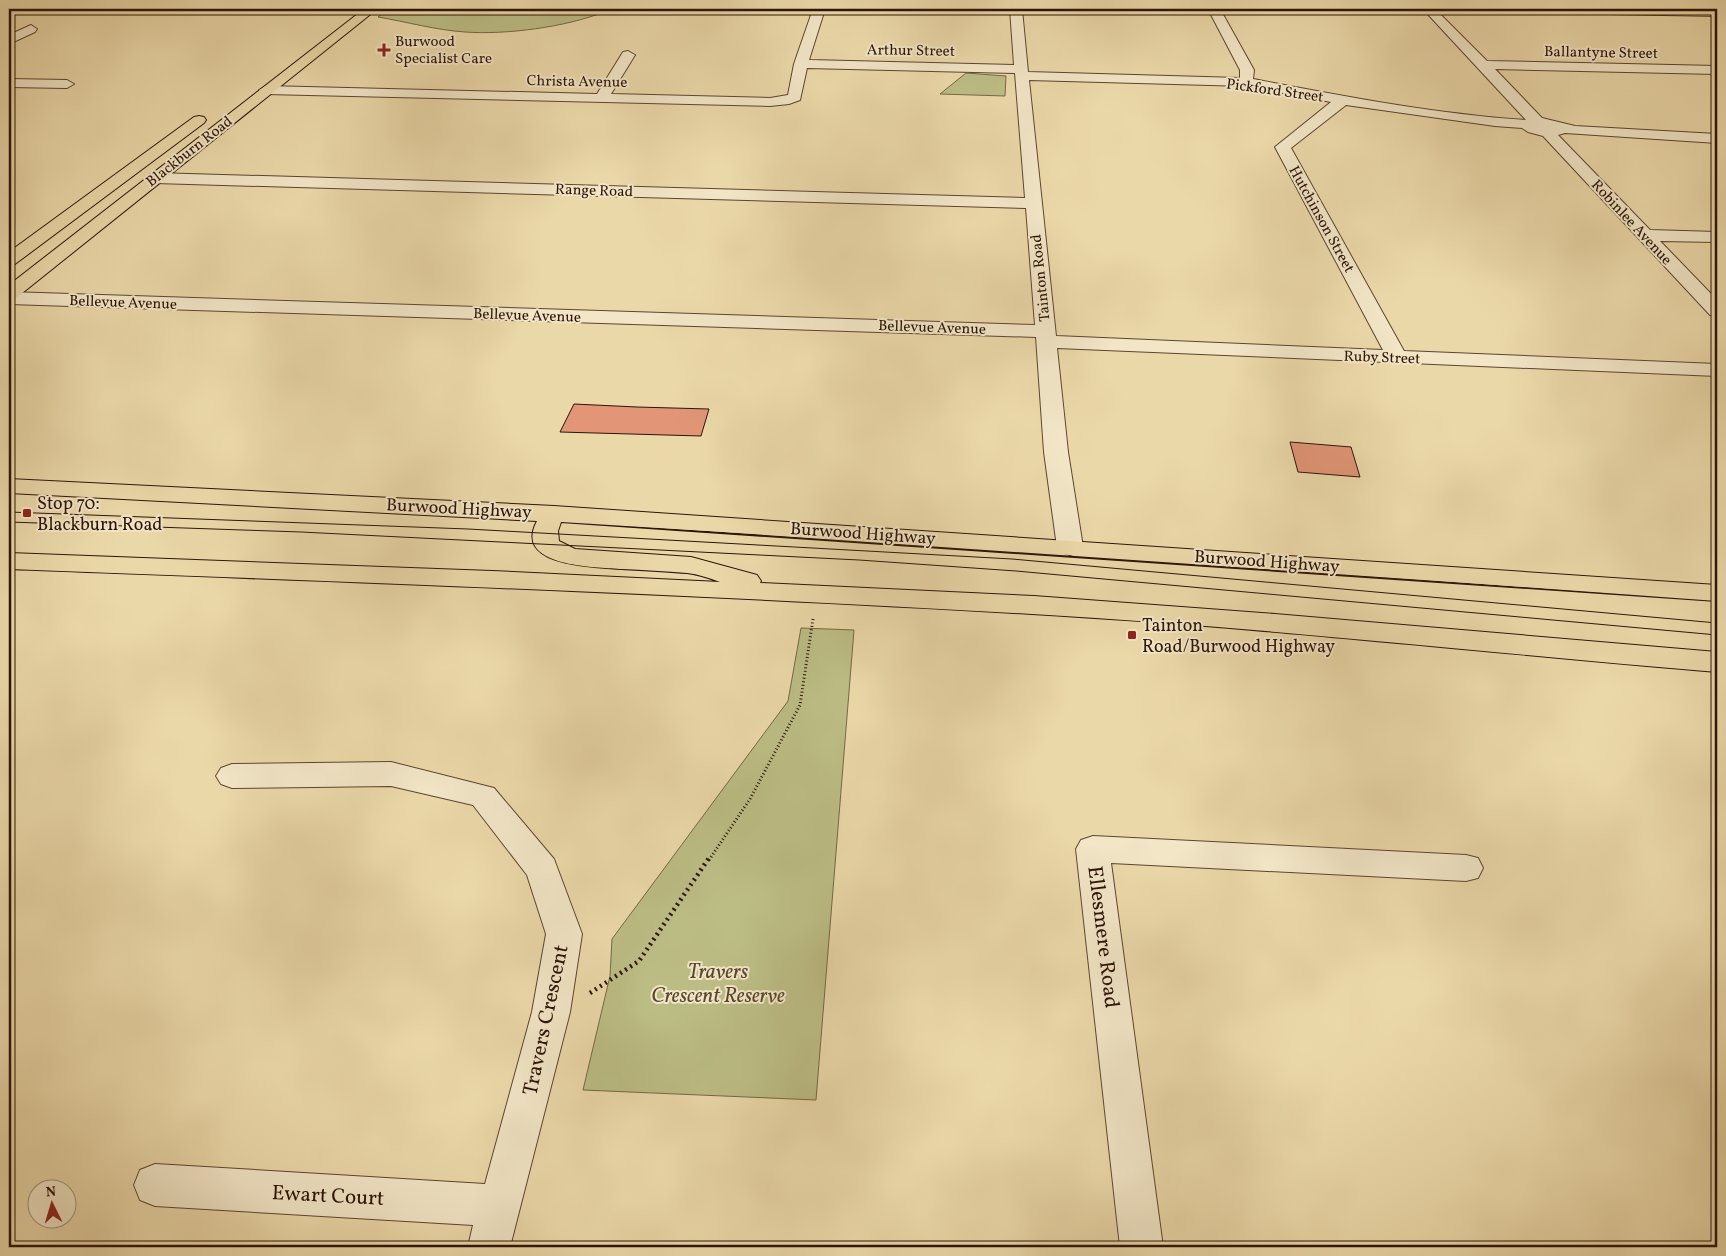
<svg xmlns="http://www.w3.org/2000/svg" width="1726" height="1256" font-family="Vollkorn,serif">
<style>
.green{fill:#bcbd85;stroke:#746846}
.building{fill:#e29677;stroke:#2c1408}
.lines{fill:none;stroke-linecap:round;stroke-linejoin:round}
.minor-casing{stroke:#5c4530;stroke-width:2}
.primary-casing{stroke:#2c1408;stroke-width:2}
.trunk-casing{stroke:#2c1408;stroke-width:2}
.path-far1{stroke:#2c1408;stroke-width:3;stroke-dasharray:1 2.5;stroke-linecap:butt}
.path{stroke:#2c1408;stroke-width:4.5;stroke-dasharray:2 4;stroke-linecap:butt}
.minor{fill:#f2e6c7;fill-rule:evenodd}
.primary{fill:#ebd8a9;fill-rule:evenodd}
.trunk{fill:#ebd8a9;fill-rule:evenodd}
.tram{stroke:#2c1408;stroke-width:1}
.poi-dot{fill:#8f2418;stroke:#f2e6c7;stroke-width:2}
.labels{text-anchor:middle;stroke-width:4;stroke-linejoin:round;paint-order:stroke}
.far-poi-label{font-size:15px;fill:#2c1408;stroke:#f2e6c7;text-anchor:start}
.far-street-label{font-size:15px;fill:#2c1408;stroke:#f2e6c7}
.poi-label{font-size:18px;fill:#2c1408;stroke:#f2e6c7;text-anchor:start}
.street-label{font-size:18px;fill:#2c1408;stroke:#f2e6c7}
.near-street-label{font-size:21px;fill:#2c1408;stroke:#f2e6c7}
.near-park-label{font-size:21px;font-style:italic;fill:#57472e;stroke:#f2e6c7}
</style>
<rect width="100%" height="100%" fill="#ebd8a9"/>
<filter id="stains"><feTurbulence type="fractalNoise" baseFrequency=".004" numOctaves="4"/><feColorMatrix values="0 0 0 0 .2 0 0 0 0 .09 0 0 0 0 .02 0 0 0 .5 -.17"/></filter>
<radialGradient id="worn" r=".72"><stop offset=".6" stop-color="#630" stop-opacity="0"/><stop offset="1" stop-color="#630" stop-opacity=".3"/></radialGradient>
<path class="green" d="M388 9H598L604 12C566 27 506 35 465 32 436 30 407 22 378 17Z
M966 73 1006 76 1005 96 940 94Z
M801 628 854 630 816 1100 583 1090 610 976 612 939 788 701Z"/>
<path class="building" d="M574 404 637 407 709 409 701 436 560 432Z
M1290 442 1351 447 1360 477 1298 472Z"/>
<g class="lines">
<defs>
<path id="minor" d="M813 9H825L809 60 1014 65 1010 9H1022L1028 72 1240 78V70L1208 9H1220L1254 70 1253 79C1343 96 1434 114 1526 120L1423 9H1435L1487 61 1717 66V74L1495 69 1542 118 1575 126 1717 134V143L1565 133 1558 135 1650 230 1717 232V242L1660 241 1717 300V317L1710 315 1543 136 1528 132 1522 128 1495 126 1346 105 1291 148 1404 351 1717 364V376L1057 348 1068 452 1083 547 1079 552 1070 555 1061 552 1057 547 1044 452 1036 337 9 304V292L1035 325 1026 208 155 183 149 181 147 178 149 175 155 173 1025 198 1015 73 807 68 800 100 789 104 770 106 266 94 259 90 266 86 597 94 623 52 628 51 635 55 611 94 770 98 788 95 794 64ZM1029 80 1246 86 1331 102 1275 147 1383 350 1056 336Z
M1551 9H1717V16L1557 13Z
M31 25 37 29 35 32 9 44V35Z
M9 79 67 80 74 84 67 88 9 87Z
M391 762 494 788 554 859 582 934 570 1012 510 1247H468L473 1225 155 1206 140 1200 134 1185 140 1170 155 1164 485 1184 532 1012 546 934 527 875 473 805 391 786 232 788 221 784 216 776 221 768 232 764Z
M1093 836 1466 855 1478 858 1483 868 1478 878 1466 881 1111 863 1163 1247H1120L1076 849 1081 840Z"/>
<path id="primary" d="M364 9H377L16 298 9 300V285Z
M199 116 204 117 206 120 204 123 15 264 9 265V252L194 117Z"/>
<path id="trunk" d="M9 479 554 506 1717 585V601C1332 573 947 545 561 522L558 531 559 541 575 549 691 557 757 575 761 581 760 583 1034 596 1275 614 1717 652V672C1489 653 1261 627 1032 614 691 594 350 582 9 569V553L492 571 720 582C709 578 698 574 687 573 665 571 643 570 622 569 596 567 512 567 537 521L9 493Z"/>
</defs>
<use href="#minor" class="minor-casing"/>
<use href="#primary" class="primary-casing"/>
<use href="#trunk" class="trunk-casing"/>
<path class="path-far1" d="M709 860 750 799 800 705 813 619"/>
<path class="path" d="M590 993 639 961 709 858"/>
<use href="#minor" class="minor"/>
<use href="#primary" class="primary"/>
<use href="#trunk" class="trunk"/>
<path class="tram" d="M9 512 468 529 1012 559 1717 623
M9 522 301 532 859 560 1016 571 1717 635"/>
</g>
<g class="poi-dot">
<path d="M381.5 42.5h5v5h5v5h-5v5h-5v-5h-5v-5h5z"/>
<rect x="22" y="508" width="10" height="10" rx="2.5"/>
<rect x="1127" y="630" width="10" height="10" rx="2.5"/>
</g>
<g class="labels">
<g class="far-poi-label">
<text x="395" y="46">Burwood<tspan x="395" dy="17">Specialist Care</tspan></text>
</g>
<g class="far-street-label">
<text transform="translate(911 50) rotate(1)" y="5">Arthur Street</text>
<text transform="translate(1601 52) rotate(1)" y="5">Ballantyne Street</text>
<text transform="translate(577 81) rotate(1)" y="5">Christa Avenue</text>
<text transform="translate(1275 90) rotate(8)" y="5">Pickford Street</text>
<text transform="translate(189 151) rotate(-38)" y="5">Blackburn Road</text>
<text transform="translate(594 190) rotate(2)" y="5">Range Road</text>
<text transform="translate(1322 219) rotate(61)" y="5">Hutchinson Street</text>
<text transform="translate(1632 222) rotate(47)" y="5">Robinlee Avenue</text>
<text transform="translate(1040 278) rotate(-96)" y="5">Tainton Road</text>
<text transform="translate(123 302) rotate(2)" y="5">Bellevue Avenue</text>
<text transform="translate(527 315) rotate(2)" y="5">Bellevue Avenue</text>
<text transform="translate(932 327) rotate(2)" y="5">Bellevue Avenue</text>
<text transform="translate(1382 357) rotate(2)" y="5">Ruby Street</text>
</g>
<g class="poi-label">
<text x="37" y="509">Stop 70:<tspan x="37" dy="21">Blackburn Road</tspan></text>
<text x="1142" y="631">Tainton<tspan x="1142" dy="21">Road/Burwood Highway</tspan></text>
</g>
<g class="street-label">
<text transform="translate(459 508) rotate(3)" y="6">Burwood Highway</text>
<text transform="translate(863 533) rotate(4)" y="6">Burwood Highway</text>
<text transform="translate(1267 561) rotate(4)" y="6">Burwood Highway</text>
</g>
<g class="near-street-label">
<text transform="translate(1104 937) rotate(83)" y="7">Ellesmere Road</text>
<text transform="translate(545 1020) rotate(-78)" y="7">Travers Crescent</text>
<text transform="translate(328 1195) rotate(3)" y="7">Ewart Court</text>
</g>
<g class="near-park-label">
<text x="718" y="978">Travers<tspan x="718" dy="24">Crescent Reserve</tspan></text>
</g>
</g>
<rect width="1726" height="1256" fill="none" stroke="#ebd8a9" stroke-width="30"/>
<rect x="10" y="10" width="1706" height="1236" fill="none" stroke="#2c1408" stroke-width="2.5"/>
<rect x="15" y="15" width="1696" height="1226" fill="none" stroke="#2c1408"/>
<g transform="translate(52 1204) rotate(355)"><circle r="24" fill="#f2e6c7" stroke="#a3927b"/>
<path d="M0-4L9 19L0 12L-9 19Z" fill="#8f2418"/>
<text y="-8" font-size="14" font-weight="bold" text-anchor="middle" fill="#2c1408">N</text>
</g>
<rect width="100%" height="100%" filter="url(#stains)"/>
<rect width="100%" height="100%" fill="url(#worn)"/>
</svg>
